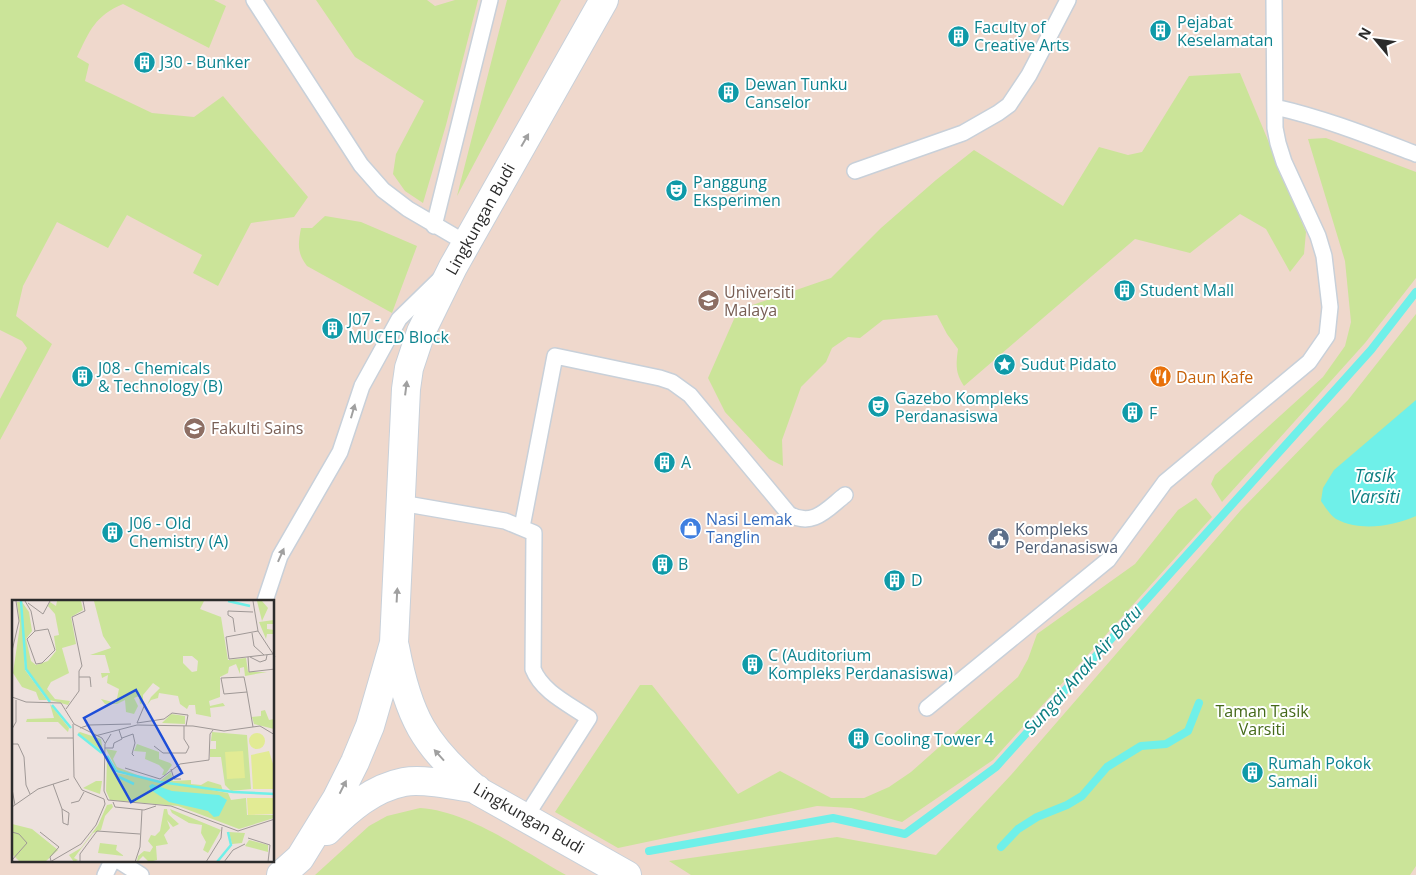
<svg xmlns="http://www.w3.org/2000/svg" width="1416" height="875" font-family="'Open Sans',sans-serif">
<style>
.education{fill:#efd8cc;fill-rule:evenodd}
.green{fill:#cbe499}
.water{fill:#6ff0e9}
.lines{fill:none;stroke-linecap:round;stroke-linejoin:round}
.stream{stroke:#6ff0e9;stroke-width:8}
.service-casing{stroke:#c8d0d9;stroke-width:18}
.tertiary-casing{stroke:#c8d0d9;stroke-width:30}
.service{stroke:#fff;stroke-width:15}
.tertiary{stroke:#fff;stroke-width:28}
.oneway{fill:#a0a0a0}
.labels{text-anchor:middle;stroke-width:4;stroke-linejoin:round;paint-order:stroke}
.culture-label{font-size:16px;fill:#0d838f;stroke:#fff;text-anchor:start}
.street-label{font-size:16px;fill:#2b2b2b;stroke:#fff}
.education-label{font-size:16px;fill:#785e54;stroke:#fff;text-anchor:start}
.food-label{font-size:16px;fill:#c56008;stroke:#fff;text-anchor:start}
.shop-label{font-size:16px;fill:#366cbe;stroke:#fff;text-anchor:start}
.service-label{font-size:16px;fill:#4e5e75;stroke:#fff;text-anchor:start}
.park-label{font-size:16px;fill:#446919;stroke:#fff}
.water-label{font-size:18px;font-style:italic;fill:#0d7f82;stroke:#fff}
.inset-river{fill:none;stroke:#6ff0e9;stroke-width:2.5}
.inset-road{fill:none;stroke:#9f9896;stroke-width:1}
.view{fill:#1d4ed8;fill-opacity:0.15;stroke:#1d4ed8;stroke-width:2.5}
.inset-edge{fill:none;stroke:#2b2b2b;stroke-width:2.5}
</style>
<rect width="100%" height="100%" fill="#ede1dd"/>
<path class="education" d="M0 0H1416V875H0ZM14 601H274V861H14Z"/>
<path class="green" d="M0 0H214L226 6 209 48 123 4C95 16 90 30 77 57L89 64 85 81 152 113 194 117 223 96 308 197 294 217 251 223 218 286 193 273 202 255 127 215 108 248 57 222 23 286 16 316 52 344 0 440V399L27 348 22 341 0 330Z
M316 0H427L435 6 455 0H478L446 125 423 203 405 191 393 174 396 154 424 101 355 57Z
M507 0H561L457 196Z
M1240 73 1306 232 1304 254 1290 272 1266 229 1240 214 1190 253 1135 239 964 386C955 373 956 364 958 349L947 334 937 315 883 320 860 338 848 337 832 348 826 362 801 387 782 440 783 466 769 459 725 412 708 378 738 310 831 278 881 228 936 180 974 150 1063 206 1099 147 1128 155 1142 152 1189 76Z
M1326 138 1416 172V278L1365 343 1222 502 1211 484 1215 475 1323 377 1345 346 1351 322 1345 261 1308 139Z
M325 216 361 222 417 246 392 313 307 266C297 253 298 244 301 228H312Z
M1416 314V866L1410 875H691L669 861 837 837 936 855 1011 775 1241 510 1348 400Z
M1196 498 1212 517 993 760 902 822 851 808 817 806 618 848 555 812 640 685H652L738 794 780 771 831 798H864L889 787 911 772 1018 677 1028 659 1037 634 1135 564 1178 510Z
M420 808C469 811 523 851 566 875H315L369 826 387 816Z"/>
<path class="water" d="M1416 400V516C1392 526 1361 532 1336 519 1331 516 1325 507 1321 501L1323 488 1334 470Z"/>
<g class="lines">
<path class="stream" d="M1001 847 1018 829 1037 817 1067 805 1082 796 1107 767 1141 746 1166 744 1188 731 1199 703
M649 851 833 818 905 834 996 767 1371 350 1416 292"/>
<defs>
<path id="service" d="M254 0 361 165 383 190 408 209 466 243
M1275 107C1324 118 1369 136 1416 154
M855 171 963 133 998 113 1009 105 1029 75 1068 0
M434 226 490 0
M401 503 505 521 534 533 533 669C542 692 569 704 589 718L525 818
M522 527 555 356 660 378 672 382 690 395 789 514C813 528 827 509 845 495
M265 601 280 556 340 452 362 386 399 319 440 279
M927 708 1108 560 1165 482 1309 362 1327 336 1330 307 1324 256 1318 236 1284 162 1278 143 1275 128 1274 0
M119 861 141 875
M105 875 112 861"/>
<path id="tertiary" d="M395 647C408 716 424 746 478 791L627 875
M327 831C349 809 373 788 404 782 424 778 457 786 477 789
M281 875 300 858 337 798 355 762 370 726 394 643 406 389 409 368 421 332 453 267 604 0"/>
</defs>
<use href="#service" class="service-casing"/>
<use href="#tertiary" class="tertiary-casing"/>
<use href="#service" class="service"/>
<use href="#tertiary" class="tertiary"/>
</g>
<defs><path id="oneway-solid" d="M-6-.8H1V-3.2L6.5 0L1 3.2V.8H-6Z" transform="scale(1.25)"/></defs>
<g class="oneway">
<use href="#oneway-solid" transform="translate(525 140) rotate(-60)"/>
<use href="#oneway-solid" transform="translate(406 388) rotate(-83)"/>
<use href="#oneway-solid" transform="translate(353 411) rotate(-74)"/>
<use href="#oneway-solid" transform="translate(281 555) rotate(-66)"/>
<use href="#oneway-solid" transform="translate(397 595) rotate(-87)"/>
<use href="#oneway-solid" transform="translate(439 755) rotate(-132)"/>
<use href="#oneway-solid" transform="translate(343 787) rotate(-63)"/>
</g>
<defs>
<symbol id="building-disc" viewBox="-11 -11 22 22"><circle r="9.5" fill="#0f9aa8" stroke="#fff"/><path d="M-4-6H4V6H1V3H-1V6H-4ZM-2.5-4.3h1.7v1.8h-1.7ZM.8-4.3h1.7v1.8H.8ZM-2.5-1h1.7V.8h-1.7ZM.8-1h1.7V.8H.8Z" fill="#fff"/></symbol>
<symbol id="theatre-disc" viewBox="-11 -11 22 22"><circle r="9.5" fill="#0f9aa8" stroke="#fff"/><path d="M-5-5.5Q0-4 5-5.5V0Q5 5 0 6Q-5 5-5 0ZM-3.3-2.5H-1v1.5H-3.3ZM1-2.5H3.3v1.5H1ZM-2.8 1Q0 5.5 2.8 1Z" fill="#fff"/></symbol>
<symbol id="university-disc" viewBox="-11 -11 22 22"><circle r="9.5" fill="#8d6e63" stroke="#fff"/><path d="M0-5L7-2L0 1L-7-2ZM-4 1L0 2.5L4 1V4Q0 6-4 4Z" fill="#fff"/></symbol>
<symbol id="sight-disc" viewBox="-11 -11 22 22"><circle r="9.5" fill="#0f9aa8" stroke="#fff"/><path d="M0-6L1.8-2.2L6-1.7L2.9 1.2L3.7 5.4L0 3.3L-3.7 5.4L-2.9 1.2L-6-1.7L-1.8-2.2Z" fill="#fff"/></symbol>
<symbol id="restaurant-disc" viewBox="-11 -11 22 22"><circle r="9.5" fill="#e8710a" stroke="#fff"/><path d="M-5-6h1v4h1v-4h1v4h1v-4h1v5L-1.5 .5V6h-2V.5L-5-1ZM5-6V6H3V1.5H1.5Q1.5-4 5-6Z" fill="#fff"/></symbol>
<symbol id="shop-disc" viewBox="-11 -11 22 22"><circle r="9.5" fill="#3f7fe0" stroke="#fff"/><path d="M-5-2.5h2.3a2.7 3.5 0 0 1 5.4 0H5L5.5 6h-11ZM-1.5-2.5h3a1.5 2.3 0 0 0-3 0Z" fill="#fff"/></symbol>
<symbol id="civic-disc" viewBox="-11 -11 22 22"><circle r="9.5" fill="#5c6f8a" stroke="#fff"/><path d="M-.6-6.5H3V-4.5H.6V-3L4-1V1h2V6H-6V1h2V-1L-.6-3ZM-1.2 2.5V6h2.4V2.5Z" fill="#fff"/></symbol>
</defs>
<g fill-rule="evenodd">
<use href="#building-disc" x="1148" y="18" width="25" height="25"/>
<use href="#building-disc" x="946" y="24" width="25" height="25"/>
<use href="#building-disc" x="132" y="50" width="25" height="25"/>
<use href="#building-disc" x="716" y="80" width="25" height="25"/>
<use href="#theatre-disc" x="664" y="178" width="25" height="25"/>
<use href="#building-disc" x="1112" y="278" width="25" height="25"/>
<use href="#university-disc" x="696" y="288" width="25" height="25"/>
<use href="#building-disc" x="320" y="316" width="25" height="25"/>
<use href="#sight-disc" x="992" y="352" width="25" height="25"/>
<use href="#building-disc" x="70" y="364" width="25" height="25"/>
<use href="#restaurant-disc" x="1148" y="364" width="25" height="25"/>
<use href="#theatre-disc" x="866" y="394" width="25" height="25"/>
<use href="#building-disc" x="1120" y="400" width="25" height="25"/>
<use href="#university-disc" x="182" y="416" width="25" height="25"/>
<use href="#building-disc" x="652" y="450" width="25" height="25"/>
<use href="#shop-disc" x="678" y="516" width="25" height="25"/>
<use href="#building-disc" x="100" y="520" width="25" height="25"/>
<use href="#civic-disc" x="986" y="526" width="25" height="25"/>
<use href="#building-disc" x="650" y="552" width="25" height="25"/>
<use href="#building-disc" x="882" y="568" width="25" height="25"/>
<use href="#building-disc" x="740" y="652" width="25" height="25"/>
<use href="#building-disc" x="846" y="726" width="25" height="25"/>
<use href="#building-disc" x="1240" y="760" width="25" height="25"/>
</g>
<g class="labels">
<g class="culture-label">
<text x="1177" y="28">Pejabat<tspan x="1177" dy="18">Keselamatan</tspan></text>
<text x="974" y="33">Faculty of<tspan x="974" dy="18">Creative Arts</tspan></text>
<text x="160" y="68">J30 - Bunker</text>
<text x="745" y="90">Dewan Tunku<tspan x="745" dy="18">Canselor</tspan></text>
<text x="693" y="188">Panggung<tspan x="693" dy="18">Eksperimen</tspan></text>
<text x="1140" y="296">Student Mall</text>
<text x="348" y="325">J07 -<tspan x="348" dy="18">MUCED Block</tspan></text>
<text x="1021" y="370">Sudut Pidato</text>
<text x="98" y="374">J08 - Chemicals<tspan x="98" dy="18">&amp; Technology (B)</tspan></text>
<text x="895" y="404">Gazebo Kompleks<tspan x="895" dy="18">Perdanasiswa</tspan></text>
<text x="1149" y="419">F</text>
<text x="681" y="468">A</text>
<text x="129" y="529">J06 - Old<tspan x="129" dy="18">Chemistry (A)</tspan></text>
<text x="678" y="570">B</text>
<text x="911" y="586">D</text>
<text x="768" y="661">C (Auditorium<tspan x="768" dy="18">Kompleks Perdanasiswa)</tspan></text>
<text x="874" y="745">Cooling Tower 4</text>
<text x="1268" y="769">Rumah Pokok<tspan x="1268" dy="18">Samali</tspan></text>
</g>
<g class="street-label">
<text transform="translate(480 219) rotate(-61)" y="6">Lingkungan Budi</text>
<text transform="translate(529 818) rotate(30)" y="6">Lingkungan Budi</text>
</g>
<g class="education-label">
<text x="724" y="298">Universiti<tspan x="724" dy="18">Malaya</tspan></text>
<text x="211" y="434">Fakulti Sains</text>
</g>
<g class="food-label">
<text x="1176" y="383">Daun Kafe</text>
</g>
<g class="shop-label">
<text x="706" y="525">Nasi Lemak<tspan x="706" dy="18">Tanglin</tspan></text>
</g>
<g class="service-label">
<text x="1015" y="535">Kompleks<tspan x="1015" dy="18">Perdanasiswa</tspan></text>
</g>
<g class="park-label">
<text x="1262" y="717">Taman Tasik<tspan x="1262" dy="18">Varsiti</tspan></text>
</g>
<g class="water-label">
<text x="1375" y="482">Tasik<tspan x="1375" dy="21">Varsiti</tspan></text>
<text transform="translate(1083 670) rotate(-48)" y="6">Sungai Anak Air Batu</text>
</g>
</g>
<g transform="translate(12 600)">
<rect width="262" height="262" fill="#ede1dd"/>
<path d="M45 1H69L71 10 59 17 64 44 50 48 57 73 39 82 35 89 43 99 58 101 56 105 38 100 23 84 15 69 12 49 10 2 17 12 20 31 14 39 19 61 24 65 36 61 44 51 42 36 47 35 43 14 36 6 38 2 44 6ZM82 1H192L188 9 209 17 216 60 234 58 236 72H255L233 76 232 67 228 68V74L224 64 217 67 216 73 208 77V97L197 101 198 106 211 103 213 106 198 108 199 117 184 114 183 105H177L175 109 168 104 166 96 147 93 146 98 139 100 135 105 139 97 148 88 141 83 131 95V103L128 104 127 96 122 98 126 106 122 114 114 112 113 100 105 104H93L89 99 104 103 107 89 95 83 96 75 90 78 89 73H98L93 55H78L99 48 91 36ZM171 56H180L186 61 185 71 180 72 171 63ZM245 1H250L256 8 250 21ZM5 2H9L13 70 35 100H27L24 92 10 87 1 73 8 25ZM262 20V24H255V29L262 30 263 34H255L254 39 247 22ZM38 104 57 128 56 132 46 122H14L15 119 42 118ZM253 110 257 120 262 119V129L242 124 240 117 249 116V111ZM159 114 173 116V124L150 123ZM68 132 89 139 91 152 66 133ZM200 132 235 135 239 189 219 191 213 185 209 157H198V149H204V141H199ZM125 144 147 152V159L158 163 160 165 153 175H150L152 170 147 165 133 159 134 152 122 151ZM94 149 105 151 101 159 105 167 133 178 105 170ZM95 158 104 173 216 193 219 200 234 198 235 215H262V218L227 229 166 206 98 200 94 191ZM159 172 161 181 179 180V184L189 185 196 181 209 185 211 191 148 182 134 178 148 181ZM84 181H90L88 194 71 188ZM100 204 101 207 93 216 89 230 81 233 62 258 66 260 62 262 57 255 69 248 86 225 95 205ZM152 209H155L156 214 167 224 161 227 155 220 158 228 152 235 156 244 144 246 145 260 137 262 131 256 125 262 126 256 132 251 138 252 141 247 136 241 139 235 143 236 148 231ZM158 209 209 230 196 253 191 250 194 242 189 233 190 225 177 223 160 213ZM0 224 20 229 46 250 33 262H8L0 254ZM217 232 233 233 230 243 220 244ZM237 240 256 245V252L233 246ZM88 243 105 245 104 250 112 256 86 253Z" fill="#cbe499" fill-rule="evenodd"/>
<path d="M237 141a8 8 0 1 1 16 0a8 8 0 1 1-16 0ZM231 151 233 178 215 179 213 152ZM257 151 262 167V189H241L239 155ZM235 198H262V214L236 215Z" fill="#e2eb94"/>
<path d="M140 184 160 191 207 195 215 200 207 216 202 217 196 211 157 202 139 190 137 186Z" fill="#6ff0e9"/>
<path class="inset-river" d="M9 1 14 69 38 102M216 1 238 6M40 105 59 128M66 134 90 153M95 156 104 171 148 182 221 192 263 194M107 177 122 184M205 262 219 245 216 232"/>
<path class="inset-road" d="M13 1 19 11 23 31M241 1 246 31 263 57M16 3 31 14 38 1M36 29 43 50 30 63 24 64 15 39 23 31ZM246 31 214 37 217 59 261 54M223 32 221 18 216 15V11L241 12M240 33 242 46 252 55M0 51 7 21 4 1M236 57 237 72 263 69M238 57 248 62 254 60 255 55M67 77H78L79 87M235 92 212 94 209 78 232 77 235 92 241 127M0 97 14 102 49 103 62 124 90 138 93 143M54 109 67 91V71L70 66 60 17 73 11 71 1M125 123 152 119 160 113 176 115 174 126M125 123 133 104M61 124 62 177 70 190 92 199 93 204M68 128 77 125 119 124M0 129 4 122V100M99 134 93 144 92 191 96 200 159 206 226 231 263 219M83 136 125 125 181 126 212 131 248 126 263 135M35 138H61M110 138 121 134 123 143 120 154 122 156M0 144H6L12 157 14 185 18 194M142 146 151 153H174L177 147 172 139V126M93 148H101L102 143 110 139 107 130M113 168 148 179 168 164 197 160 198 134 201 130M159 169 162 179H169M41 184 50 209 51 223 56 225 57 213 50 209M0 189 3 205M101 202 103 207 132 210 144 206M59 203 67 201 72 192M0 207 26 189 57 179M0 232 7 234 15 243 0 260M28 232 47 247 38 257 39 261M236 238 258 245 256 262M38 262 69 244 84 225 93 204M68 262V254L85 231 128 234M123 262 128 247 130 210M194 262 209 238 210 227M212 262 221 250 233 244"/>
<path class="view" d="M124 90 170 173 119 202 72 118Z"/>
<rect width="262" height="262" class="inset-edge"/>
</g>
<g transform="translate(1376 40) rotate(299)" stroke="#ffffff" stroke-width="4" paint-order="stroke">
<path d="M0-4L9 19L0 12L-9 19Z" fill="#2b2b2b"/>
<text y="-8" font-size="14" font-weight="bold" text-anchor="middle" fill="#2b2b2b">N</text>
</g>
</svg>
